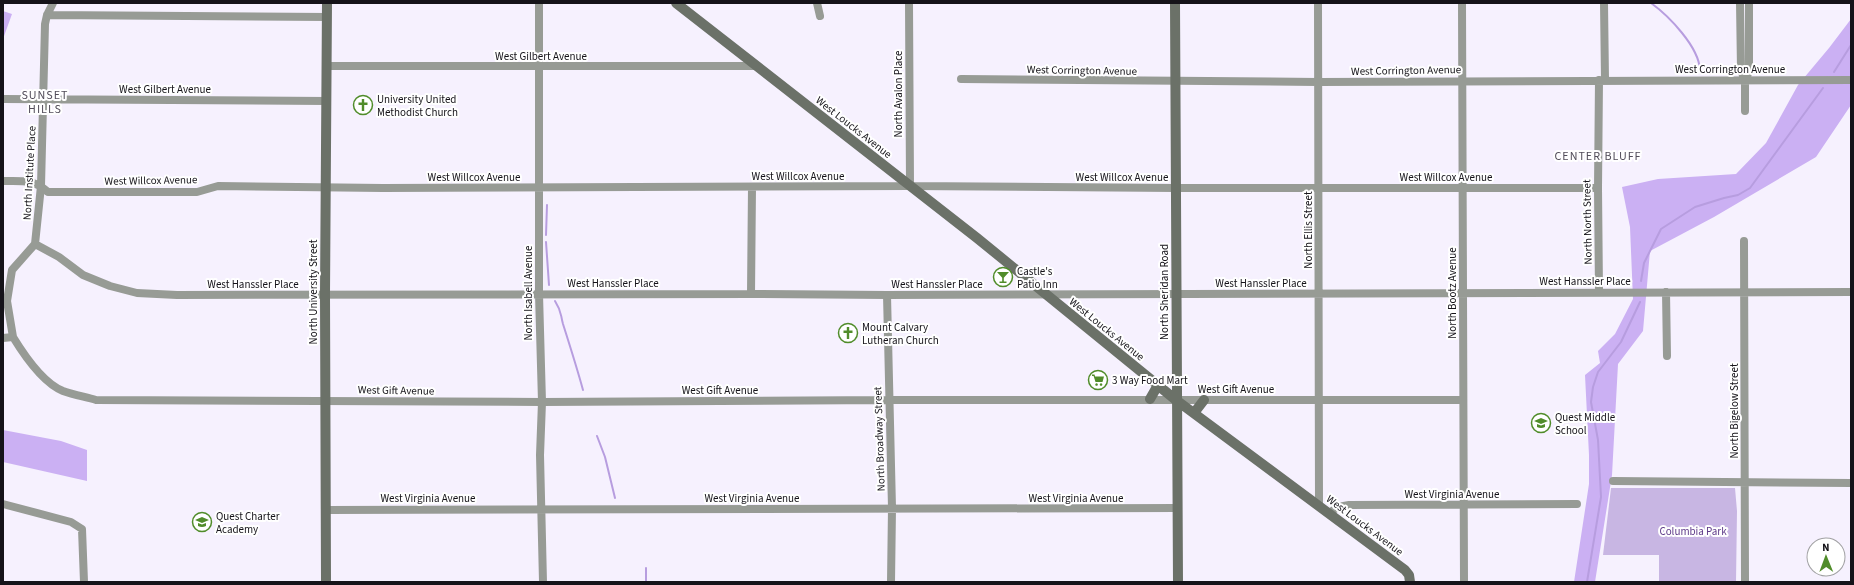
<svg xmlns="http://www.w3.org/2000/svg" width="1854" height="585" font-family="'Source Sans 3',sans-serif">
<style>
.green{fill:#c8b6e3}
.forest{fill:#cbb0f3}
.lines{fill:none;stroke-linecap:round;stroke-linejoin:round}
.stream{stroke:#b79ddf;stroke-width:2}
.street{stroke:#979b95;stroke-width:8}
.secondary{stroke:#6b7168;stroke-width:10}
.labels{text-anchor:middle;stroke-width:4;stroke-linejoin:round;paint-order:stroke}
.street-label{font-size:11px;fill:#151319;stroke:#fff}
.poi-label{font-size:11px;fill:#151319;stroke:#fff;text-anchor:start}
.park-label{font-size:11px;fill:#5e3a88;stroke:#fff}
.neighbourhood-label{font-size:12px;letter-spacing:1px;fill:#524d5a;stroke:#fff}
</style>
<rect width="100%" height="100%" fill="#f6f1fe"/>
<path class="green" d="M1611 488H1735L1737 511 1736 582H1659V555H1603Z"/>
<path class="forest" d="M3 11 12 14 3 39Z
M1851 19V105L1816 157 1714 217 1650 251 1643 331 1618 364 1612 475 1595 582H1574L1589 484V455L1585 375 1600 363 1598 351 1615 334 1633 299 1630 227 1622 187 1658 179 1736 174 1766 143 1798 85 1829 48Z
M3 430 61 441 87 450V481L3 462Z"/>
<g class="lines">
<path class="stream" d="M1651 3C1669 16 1699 47 1700 70
M1834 72 1851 45
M546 235 547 205
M546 242 549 285
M1641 281 1644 263 1661 229 1695 207 1724 198 1738 195 1750 188 1823 88
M555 301C562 312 560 313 563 324 570 346 577 368 583 390
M597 436 605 457 615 498
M646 568V582
M1587 582 1601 497 1598 440 1591 402 1593 387 1598 372 1621 342 1640 302"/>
<path class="street" d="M539 3V294L542 402 540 455 543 582
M817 3 820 16
M909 3 910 186
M1318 3 1319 506
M1462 3 1464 582
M1604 3 1605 80
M1740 3 1741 70 1745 81
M47 15 327 17
M327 66H756
M961 79 1318 82 1851 80
M1599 80 1598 188 1599 292
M3 99 327 101
M1745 111V81L1749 71V3
M3 181C21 181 34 179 48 192H197L218 186 383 188 910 186 1175 188H1598
M1744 241 1745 582
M35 244 59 257 83 275 110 286 137 293 177 295 751 294 887 295 1851 292
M1666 292 1667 356
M751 294 752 187
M887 295 892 508 891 582
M13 337 7 301 12 270 35 244 41 186 45 24 47 15 53 3
M3 338 13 337C24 355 43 383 63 391 74 395 86 397 96 400L542 402 889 400H1463
M1613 481 1851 483
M3 504 71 522 82 529 84 582
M326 510 1177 508
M1329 513 1338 507 1349 505 1577 504"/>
<path class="secondary" d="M676 3 977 238 1176 400 1405 570 1409 575 1410 582
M1175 3 1178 582
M1150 399 1158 385
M1194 413 1204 400
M326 582 325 294 327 3"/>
</g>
<defs>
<symbol id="church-ring" viewBox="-11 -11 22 22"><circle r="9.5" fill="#fff" stroke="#508c2a" stroke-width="1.5"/><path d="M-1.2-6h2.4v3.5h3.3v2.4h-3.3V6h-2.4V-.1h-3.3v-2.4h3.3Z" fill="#508c2a"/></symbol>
<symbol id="bar-ring" viewBox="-11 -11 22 22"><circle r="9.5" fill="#fff" stroke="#508c2a" stroke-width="1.5"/><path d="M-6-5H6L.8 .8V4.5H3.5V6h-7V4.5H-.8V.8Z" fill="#508c2a"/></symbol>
<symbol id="supermarket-ring" viewBox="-11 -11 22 22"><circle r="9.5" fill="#fff" stroke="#508c2a" stroke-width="1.5"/><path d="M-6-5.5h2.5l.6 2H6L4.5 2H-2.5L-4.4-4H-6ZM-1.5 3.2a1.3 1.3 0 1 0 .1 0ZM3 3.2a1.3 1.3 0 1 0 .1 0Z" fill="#508c2a"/></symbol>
<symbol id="school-ring" viewBox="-11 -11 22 22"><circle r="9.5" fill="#fff" stroke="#508c2a" stroke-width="1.5"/><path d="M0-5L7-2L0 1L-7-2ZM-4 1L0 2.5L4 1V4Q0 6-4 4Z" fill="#508c2a"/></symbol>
</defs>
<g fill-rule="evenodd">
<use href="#church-ring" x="352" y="94" width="22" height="22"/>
<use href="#bar-ring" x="992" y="266" width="22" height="22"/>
<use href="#church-ring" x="837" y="322" width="22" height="22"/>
<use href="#supermarket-ring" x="1087" y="369" width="22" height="22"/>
<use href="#school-ring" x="1530" y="412" width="22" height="22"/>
<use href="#school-ring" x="191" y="511" width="22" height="22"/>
</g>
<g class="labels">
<g class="street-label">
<text x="541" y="60">West Gilbert Avenue</text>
<text x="1730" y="73">West Corrington Avenue</text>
<text transform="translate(1082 70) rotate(1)" y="4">West Corrington Avenue</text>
<text transform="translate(1406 70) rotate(-1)" y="4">West Corrington Avenue</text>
<text x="165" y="93">West Gilbert Avenue</text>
<text transform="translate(898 94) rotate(-90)" y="4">North Avalon Place</text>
<text transform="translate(854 127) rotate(38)" y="4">West Loucks Avenue</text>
<text transform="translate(29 173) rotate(-87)" y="4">North Institute Place</text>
<text x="798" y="180">West Willcox Avenue</text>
<text x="474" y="181">West Willcox Avenue</text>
<text x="1122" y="181">West Willcox Avenue</text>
<text x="1446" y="181">West Willcox Avenue</text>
<text transform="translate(151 180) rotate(-1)" y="4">West Willcox Avenue</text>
<text transform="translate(1587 222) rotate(-91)" y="4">North North Street</text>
<text transform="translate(1308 230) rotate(-90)" y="4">North Ellis Street</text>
<text x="1585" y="285">West Hanssler Place</text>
<text x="613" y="287">West Hanssler Place</text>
<text x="1261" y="287">West Hanssler Place</text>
<text x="253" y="288">West Hanssler Place</text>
<text x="937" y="288">West Hanssler Place</text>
<text transform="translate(313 292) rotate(-90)" y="4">North University Street</text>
<text transform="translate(1164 292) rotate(-90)" y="4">North Sheridan Road</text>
<text transform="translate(528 293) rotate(-90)" y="4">North Isabell Avenue</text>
<text transform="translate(1452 293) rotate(-90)" y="4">North Bootz Avenue</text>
<text transform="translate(1107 329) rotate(39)" y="4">West Loucks Avenue</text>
<text x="1236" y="393">West Gift Avenue</text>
<text transform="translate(396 390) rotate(1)" y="4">West Gift Avenue</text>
<text x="720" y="394">West Gift Avenue</text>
<text transform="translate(1734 411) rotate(-90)" y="4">North Bigelow Street</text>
<text transform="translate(879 439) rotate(-92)" y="4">North Broadway Street</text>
<text x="1452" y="498">West Virginia Avenue</text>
<text x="428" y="502">West Virginia Avenue</text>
<text x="752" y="502">West Virginia Avenue</text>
<text x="1076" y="502">West Virginia Avenue</text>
<text transform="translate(1365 525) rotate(37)" y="4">West Loucks Avenue</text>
</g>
<g class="poi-label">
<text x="377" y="103">University United<tspan x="377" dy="13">Methodist Church</tspan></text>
<text x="1017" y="275">Castle's<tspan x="1017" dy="13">Patio Inn</tspan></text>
<text x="862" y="331">Mount Calvary<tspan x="862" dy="13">Lutheran Church</tspan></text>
<text x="1112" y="384">3 Way Food Mart</text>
<text x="1555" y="421">Quest Middle<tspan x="1555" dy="13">School</tspan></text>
<text x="216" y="520">Quest Charter<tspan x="216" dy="13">Academy</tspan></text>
</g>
<g class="park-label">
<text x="1693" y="535">Columbia Park</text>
</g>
<g class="neighbourhood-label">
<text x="45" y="99">SUNSET<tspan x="45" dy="14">HILLS</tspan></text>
<text x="1598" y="160">CENTER BLUFF</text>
</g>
</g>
<rect width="1854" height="585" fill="none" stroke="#151319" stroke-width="8"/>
<g transform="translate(1826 557) rotate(359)"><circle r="19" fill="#ffffff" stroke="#a1a1a3"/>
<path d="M0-3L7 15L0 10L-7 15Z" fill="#508c2a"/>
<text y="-6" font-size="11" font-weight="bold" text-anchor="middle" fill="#151319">N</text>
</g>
</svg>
